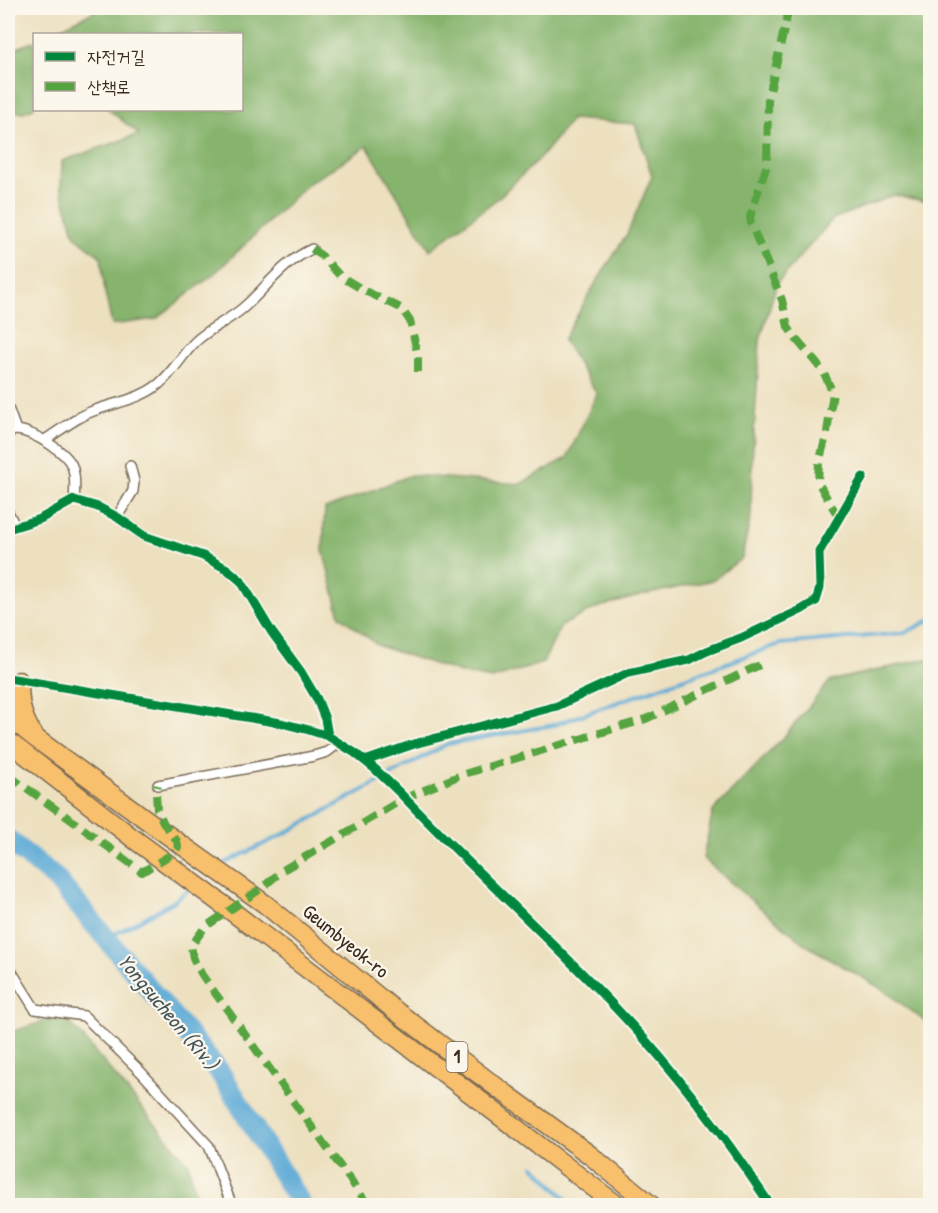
<svg xmlns="http://www.w3.org/2000/svg" width="938" height="1213" font-family="'Patrick Hand','Poor Story',sans-serif">
<style>
.forest{fill:#86b46d;stroke:#606f46;stroke-width:1.5}
.lines{fill:none;stroke-linecap:round;stroke-linejoin:round}
.stream{stroke:#5daad6;stroke-width:4}
.river{stroke:#5daad6;stroke-width:21}
.street-casing{stroke:#796a56;stroke-width:12}
.highway-casing{stroke:#796a56;stroke-width:21}
.street{stroke:#fff;stroke-width:9}
.highway{stroke:#f8bf6c;stroke-width:18}
.quiet{stroke:#54a441;stroke-width:8;stroke-dasharray:15 8;stroke-linecap:butt}
.cycleway-casing{stroke:#fbf7ec;stroke-width:13}
.cycleway{stroke:#00873e;stroke-width:9}
.labels{text-anchor:middle;stroke-width:4.5;stroke-linejoin:round;paint-order:stroke}
.shield{fill:#fbf7ec;stroke:#75685c;stroke-width:1.5}
.shield-label{font-size:18px;font-weight:bold;fill:#3b2a1e}
.street-label{font-size:20px;fill:#3b2a1e;stroke:#fbf7ec}
.water-label{font-size:21px;font-style:italic;fill:#47575e;stroke:#fbf7ec}
</style>
<rect width="100%" height="100%" fill="#fbf7ec"/>
<filter id="ink" filterUnits="userSpaceOnUse"><feTurbulence type="fractalNoise" baseFrequency=".0167" numOctaves="2"/><feDisplacementMap in="SourceGraphic" scale="12" xChannelSelector="R" yChannelSelector="G"/><feConvolveMatrix kernelMatrix="1 2 1 2 8 2 1 2 1" color-interpolation-filters="sRGB"/></filter>
<filter id="wash" filterUnits="userSpaceOnUse"><feTurbulence type="fractalNoise" baseFrequency=".008" numOctaves="4" result="noise"/><feDisplacementMap in="SourceGraphic" scale="24" xChannelSelector="R" yChannelSelector="G"/><feGaussianBlur stdDeviation="1.35" result="paint"/><feColorMatrix in="noise" values="0 0 0 0 0 0 0 0 0 0 0 0 0 0 0 0 0 1.4 0 .05"/><feComposite in="paint" operator="in"/></filter>
<g filter="url(#wash)">
<rect width="100%" height="100%" fill="#ede0bf"/>
<path class="forest" d="M101 8H930V202L894 195 833 219 777 283 760 340 752 462 751 515 742 558 713 580 643 595 596 608 561 626 543 663 492 679 461 673 379 646 340 616 323 550 325 509 411 475 520 484 567 458 597 394 563 340 594 286 627 234 652 176 635 124 572 119 540 158 497 199 430 250 367 146 309 183 214 274 156 319 112 325 105 293 101 257 75 236 61 188 62 161 139 134 109 110H242V34H48Z
M34 41V108L23 112H8V52Z
M930 658V1025L882 989 806 945 746 896 703 858 713 811 783 738 830 681Z
M64 1015 188 1163 198 1205H8V1033Z"/>
<g class="lines">
<path class="stream" d="M219 866 282 835 447 744 554 725 780 644 905 633 930 620
M106 939 173 902 192 887
M534 1166 573 1206"/>
<path class="river" d="M8 840 55 878 219 1071 302 1206"/>
</g>
</g>
<g filter="url(#ink)">
<g class="lines">
<defs>
<path id="street" d="M8 408 16 430
M8 432C9 432 15 430 17 430 33 432 66 451 72 466 76 476 75 489 74 500
M45 440C59 431 73 420 88 413 111 403 138 401 159 384 173 372 182 355 195 342 209 328 228 321 243 308 266 288 283 262 312 249
M8 512 15 526
M117 517 133 491 134 481 130 466
M8 529 40 519 74 500 98 507 117 517 144 536 203 556 227 569 241 581 271 631 301 672 317 699 325 719 328 736
M8 678 281 723 309 730 328 736 355 753 375 769 401 794C474 871 554 941 626 1019 680 1076 727 1140 771 1206
M365 761 414 744 557 706 628 673 689 660 707 651 741 638 801 610 816 601 820 588 819 552 863 477
M158 785 314 756 327 752 339 743
M8 966 35 1009 84 1016 141 1072 209 1146 232 1206"/>
<path id="highway" d="M19 681C19 702 21 715 32 733
M8 716 34 737 155 826 265 904 392 1008 491 1083 590 1155 652 1206
M8 741 134 839 238 916 618 1206"/>
</defs>
<use href="#street" class="street-casing"/>
<use href="#highway" class="highway-casing"/>
<use href="#street" class="street"/>
<use href="#highway" class="highway"/>
<path class="quiet" d="M789 8 768 100 767 165 753 207 750 217 751 224 782 300 788 327 796 339 823 371 833 393 827 432 819 463 818 482 831 505 839 517
M312 249 322 256 340 276 365 291 401 308 410 321 418 356V372
M8 775 81 827 142 872 175 852 178 847 177 841 164 824 157 809 156 793 158 785
M369 1206 202 975 193 958 191 946 205 927 262 888 283 870 405 798 461 775 646 719 766 662"/>
<defs>
<path id="cycleway" d="M8 529 40 519 74 500 98 507 117 517 144 536 203 556 227 569 241 581 271 631 301 672 317 699 325 719 328 736
M8 678 281 723 309 730 328 736 355 753 375 769 401 794C474 871 554 941 626 1019 680 1076 727 1140 771 1206
M365 761 414 744 557 706 628 673 689 660 707 651 741 638 801 610 816 601 820 588 819 552 863 477"/>
</defs>
<use href="#cycleway" class="cycleway-casing"/>
<use href="#cycleway" class="cycleway"/>
</g>
</g>
<g class="labels">
<rect class="shield" x="446.5" y="1042" width="21" height="30" rx="4.5"/>
<g class="shield-label">
<text x="457" y="1063">1</text>
</g>
<g class="street-label">
<text transform="translate(346 941) rotate(39)" y="7">Geumbyeok-ro</text>
</g>
<g class="water-label">
<text transform="translate(168 1012) rotate(50)" y="7">Yongsucheon (Riv.)</text>
</g>
</g>
<rect width="938" height="1213" fill="none" stroke="#fbf7ec" stroke-width="30"/>
<rect x="33" y="33" width="210" height="78" fill="#fbf7ec" stroke="#aea59a" stroke-width="1.5"/>
<rect x="45" y="52" width="30" height="9" fill="#00873e" stroke="#aea59a" stroke-width="1.5"/>
<text x="87" y="63" font-size="18" fill="#3b2a1e">자전거길</text>
<rect x="45" y="82" width="30" height="9" fill="#54a441" stroke="#aea59a" stroke-width="1.5"/>
<text x="87" y="93" font-size="18" fill="#3b2a1e">산책로</text>
</svg>
